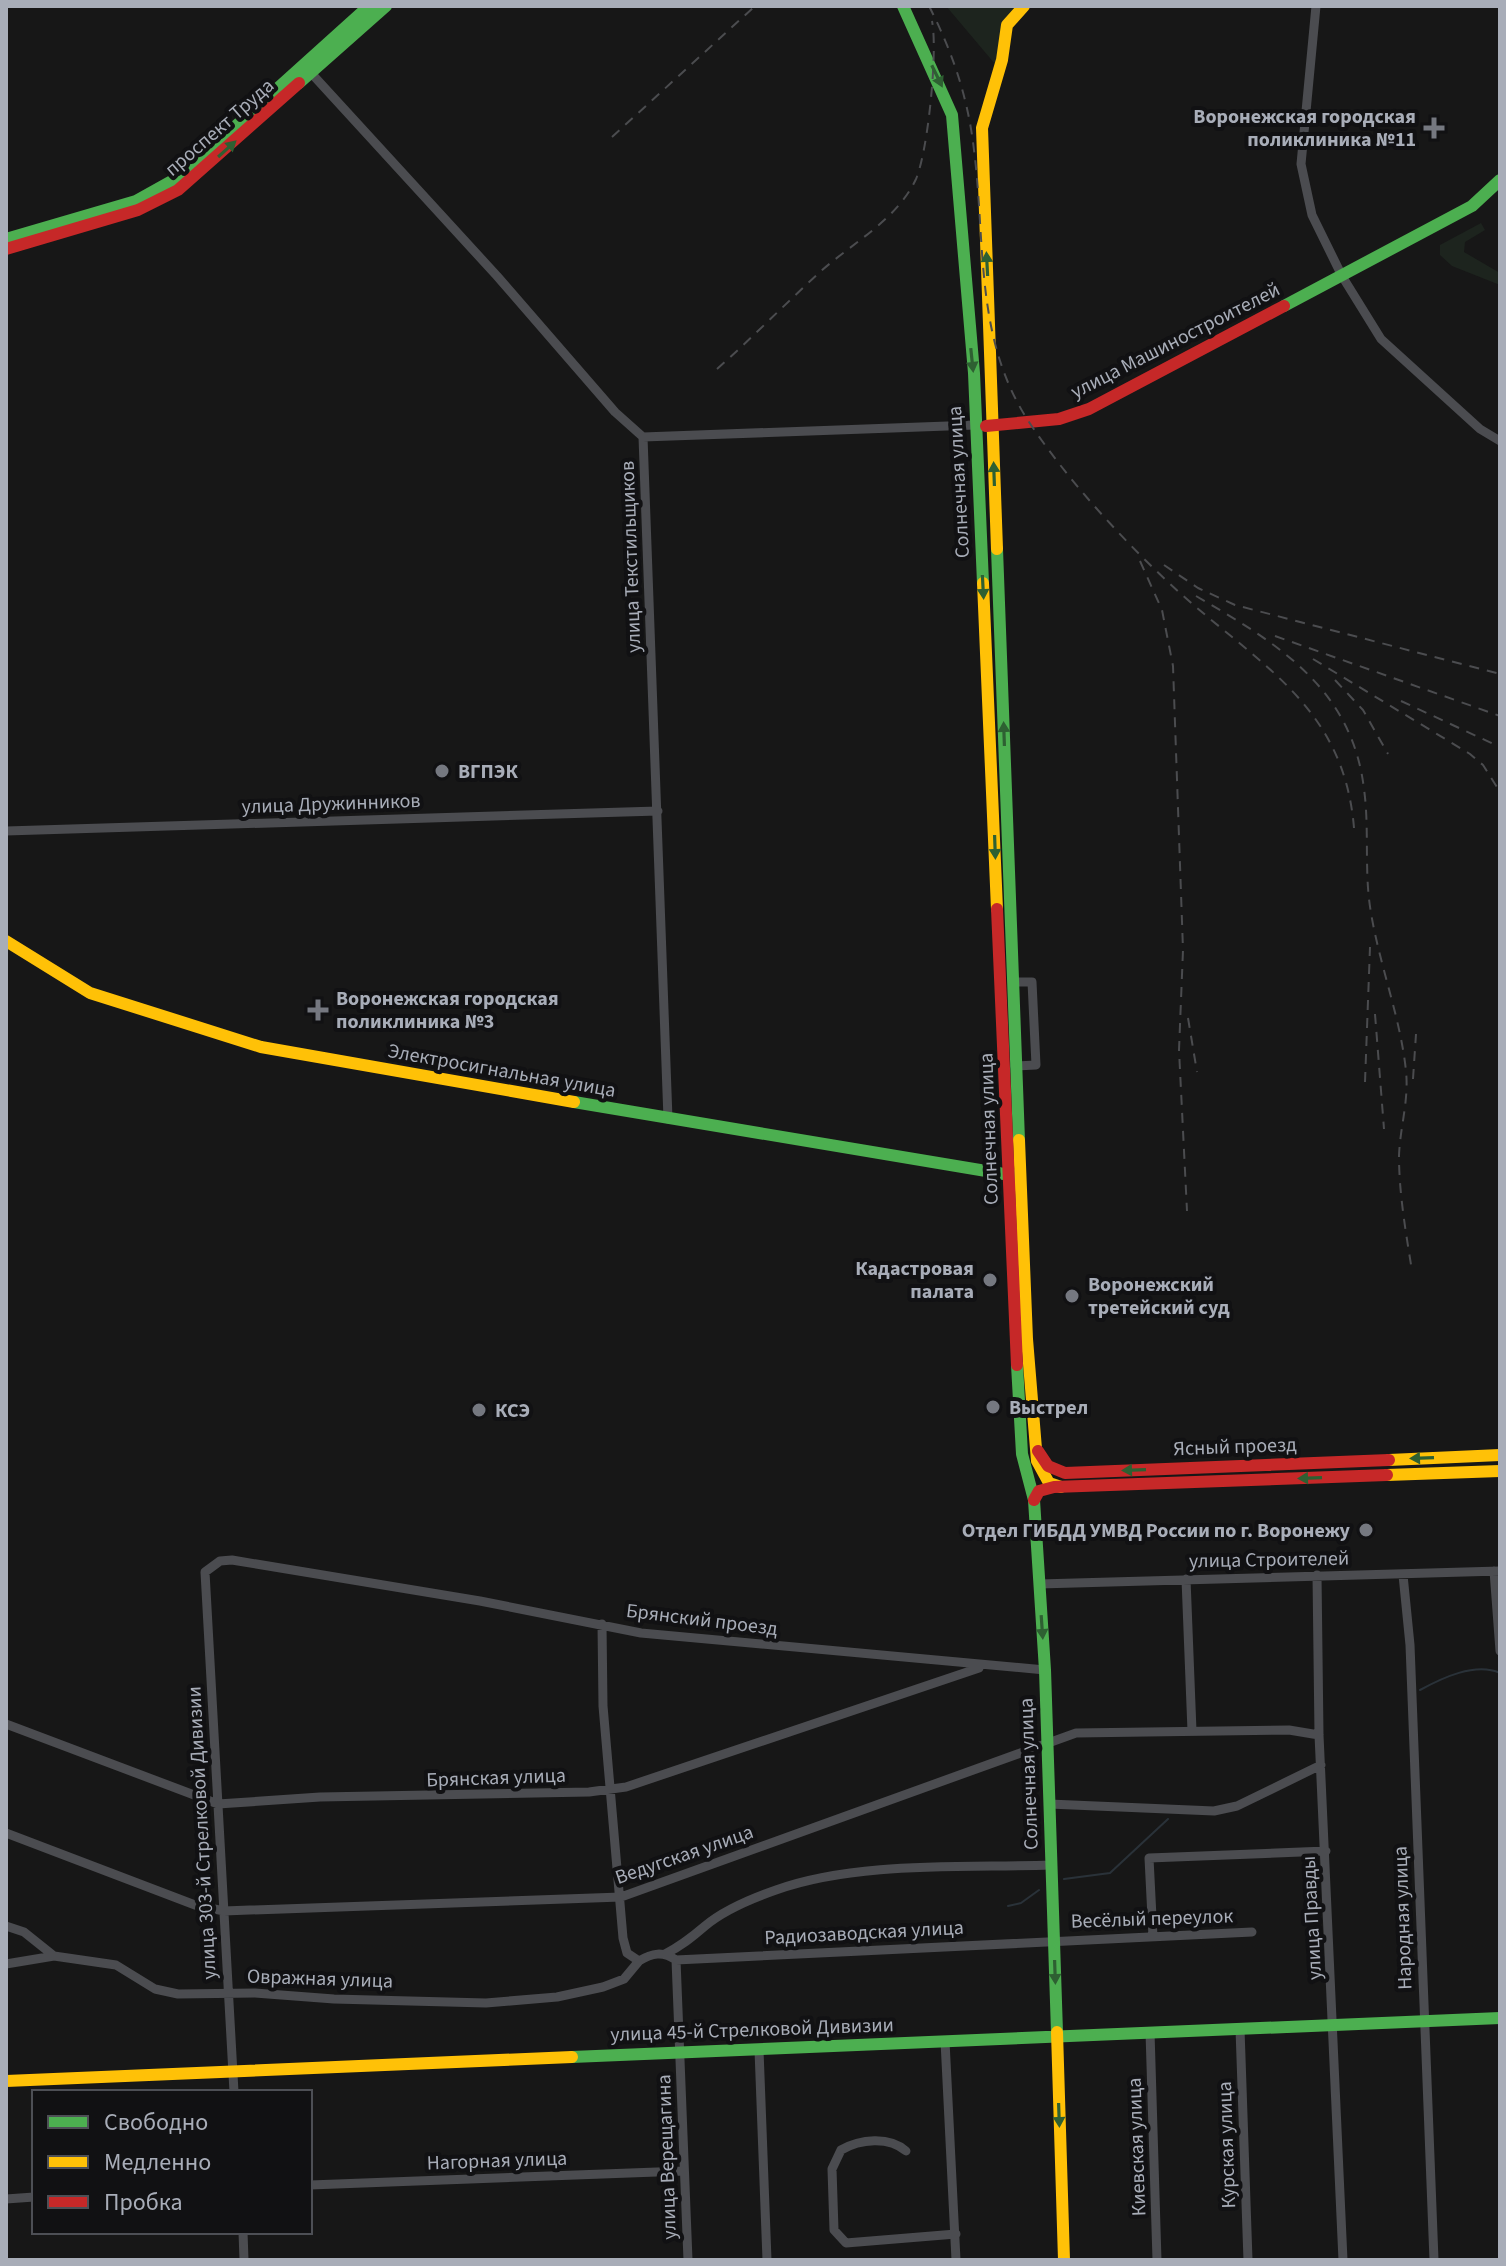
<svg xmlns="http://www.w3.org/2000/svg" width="1506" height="2266" font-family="'Source Sans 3',sans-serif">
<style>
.green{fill:#1d241e}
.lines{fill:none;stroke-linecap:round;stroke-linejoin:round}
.stream{stroke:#2a3239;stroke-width:2}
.street{stroke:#4b4c50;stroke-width:9}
.fast{stroke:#4caf50;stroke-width:12}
.slow{stroke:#ffc107;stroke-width:12}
.jam{stroke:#c62828;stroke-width:12}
.rail{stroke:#4b4c4f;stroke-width:2;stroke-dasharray:10 8;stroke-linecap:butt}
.oneway{fill:#2e6032}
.poi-dot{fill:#757880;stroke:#111113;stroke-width:3}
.labels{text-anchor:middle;stroke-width:8;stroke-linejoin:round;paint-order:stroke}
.poi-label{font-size:20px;font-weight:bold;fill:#a8adb8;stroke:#111113;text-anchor:start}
.street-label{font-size:20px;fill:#a8adb8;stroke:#111113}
</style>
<rect width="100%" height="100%" fill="#171717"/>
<path class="green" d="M946 6H1021L995 64Z
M1481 223 1485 230 1465 242 1464 252 1500 273V285L1452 266 1440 255V245Z"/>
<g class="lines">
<path class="stream" d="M1420 1690C1442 1678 1475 1662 1500 1673
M1064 1879 1110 1873 1168 1819
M1008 1906 1021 1903 1039 1890"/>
<path class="street" d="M1316 6 1301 164 1312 215 1342 276 1381 339 1480 429 1500 441
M312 74 497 276 615 412 643 437 668 1119
M643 437 975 425
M6 831 658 811
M1014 982H1032L1036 1065 1015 1066
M1494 1571 1500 1651
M1317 1575 1319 1735 1343 2260
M1403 1575 1410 1645 1434 2260
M1186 1579 1192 1731
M1039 1584 1500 1571
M602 1624 603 1706 623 1938 627 1953 639 1961C652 1953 663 1951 676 1960L688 2260
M6 1724 218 1804 320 1797 589 1792 626 1787 979 1668
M1049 1804 1214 1811 1237 1806 1321 1765
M6 1833 195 1905 224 1911 621 1897 1076 1733 1289 1730 1319 1735
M6 1926 24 1932 54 1956 116 1965 155 1989 178 1994 255 1993 334 1999 486 2003 557 1997 603 1987 624 1979 639 1961
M1153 1937 1149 1858 1326 1851
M665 1954C681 1946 691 1938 705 1926 724 1910 753 1898 776 1890 857 1861 965 1868 1051 1865
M676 1960 1252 1932
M6 1964 54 1956
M1240 2029 1248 2260
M1150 2032 1157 2260
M945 2041 956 2260
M759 2050 767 2260
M234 2092 205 1572 220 1561 232 1560 480 1601 641 1633 1045 1670
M906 2151C889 2136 860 2139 841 2150L832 2169 834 2230 846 2243 956 2234
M310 2185 684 2171
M6 2199 34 2197
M243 2232 244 2260"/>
<path class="fast" d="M903 6 952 115 974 373 983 583
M299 83 386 6
M6 239 136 201 179 177 369 6
M1284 306 1472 206 1500 180
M997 549 1019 1140
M574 1102 1016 1176
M1017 1365 1022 1454 1034 1500 1045 1670 1057 2032
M572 2057 1500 2018"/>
<path class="slow" d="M997 549 982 128 1002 60 1007 25 1024 6
M983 583 997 909
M6 941 90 993 261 1047 574 1102
M1019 1140 1027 1339 1037 1461 1049 1483 1061 1487
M1389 1460 1500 1455
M1387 1475 1500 1471
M1057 2032 1064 2260
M6 2081 572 2057"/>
<path class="jam" d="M6 249 138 210 178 190 299 83
M986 426 1059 419 1089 409 1284 306
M997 909 1017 1365
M1038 1451 1048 1466 1065 1473 1389 1460
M1034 1500 1039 1491 1054 1487 1387 1475"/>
<path class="rail" d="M929 6C953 53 968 98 974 150 986 245 974 341 1031 425 1070 483 1128 546 1180 593 1261 666 1344 707 1354 828
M612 137 755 6
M717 369C752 338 785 304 820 272 852 243 897 220 916 179 928 151 938 51 932 21
M1140 561 1162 610 1173 666 1183 950 1179 1050 1187 1211
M1164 565 1198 588 1235 605 1500 674
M1196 596C1277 643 1352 688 1364 789 1369 825 1365 863 1369 899 1376 957 1400 1013 1406 1071 1409 1101 1400 1127 1399 1156 1399 1194 1406 1233 1412 1271
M1275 636 1500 716
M1313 659 1470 754 1483 765 1500 792
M1335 680 1363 710 1388 754
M1401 701 1500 747
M1375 1014 1384 1129
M1188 1018 1197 1072
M1413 1079 1416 1034
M1365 1082 1370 947"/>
</g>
<defs><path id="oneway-solid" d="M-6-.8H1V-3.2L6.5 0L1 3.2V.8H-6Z" transform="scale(2)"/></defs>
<g class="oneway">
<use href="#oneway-solid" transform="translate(937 76) rotate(64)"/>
<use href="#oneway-solid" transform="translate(227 149) rotate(-42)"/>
<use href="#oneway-solid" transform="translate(987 264) rotate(-93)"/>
<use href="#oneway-solid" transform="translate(972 360) rotate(84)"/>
<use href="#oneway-solid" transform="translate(994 474) rotate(-92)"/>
<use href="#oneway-solid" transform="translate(983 587) rotate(87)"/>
<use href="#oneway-solid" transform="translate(1004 734) rotate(-92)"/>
<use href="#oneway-solid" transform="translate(995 847) rotate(88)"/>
<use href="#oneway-solid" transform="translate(1422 1458) rotate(178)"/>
<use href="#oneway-solid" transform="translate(1134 1470) rotate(178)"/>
<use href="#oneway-solid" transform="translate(1310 1478) rotate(178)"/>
<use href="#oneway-solid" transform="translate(1042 1627) rotate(86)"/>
<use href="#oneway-solid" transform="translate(1055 1972) rotate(88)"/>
<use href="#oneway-solid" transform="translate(1059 2115) rotate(88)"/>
</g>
<g class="poi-dot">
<path d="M1430 116h8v8h8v8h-8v8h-8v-8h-8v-8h8z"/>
<circle cx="442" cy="771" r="8"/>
<path d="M314 998h8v8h8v8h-8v8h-8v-8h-8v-8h8z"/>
<circle cx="990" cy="1280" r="8"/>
<circle cx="1072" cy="1296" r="8"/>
<circle cx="993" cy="1407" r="8"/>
<circle cx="479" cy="1410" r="8"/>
<circle cx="1366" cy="1530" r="8"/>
</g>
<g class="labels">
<g class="poi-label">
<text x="1416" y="123" text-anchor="end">Воронежская городская<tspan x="1416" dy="23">поликлиника №11</tspan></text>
<text x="458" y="778">ВГПЭК</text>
<text x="336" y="1005">Воронежская городская<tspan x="336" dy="23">поликлиника №3</tspan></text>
<text x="974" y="1275" text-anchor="end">Кадастровая<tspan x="974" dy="23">палата</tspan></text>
<text x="1088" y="1291">Воронежский<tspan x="1088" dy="23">третейский суд</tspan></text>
<text x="1009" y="1414">Выстрел</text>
<text x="495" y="1417">КСЭ</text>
<text x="1350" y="1537" text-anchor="end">Отдел ГИБДД УМВД России по г. Воронежу</text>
</g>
<g class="street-label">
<text transform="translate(219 127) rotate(-41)" y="7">проспект Труда</text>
<text transform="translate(1175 340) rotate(-27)" y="7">улица Машиностроителей</text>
<text transform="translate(958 482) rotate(-93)" y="7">Солнечная улица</text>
<text transform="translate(630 557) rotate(-92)" y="7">улица Текстильщиков</text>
<text transform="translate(331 803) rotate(-2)" y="7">улица Дружинников</text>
<text transform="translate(502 1070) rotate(10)" y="7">Электросигнальная улица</text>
<text transform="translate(988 1129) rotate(-92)" y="7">Солнечная улица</text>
<text transform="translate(1235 1446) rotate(-2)" y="7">Ясный проезд</text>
<text transform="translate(1269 1559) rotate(-1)" y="7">улица Строителей</text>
<text transform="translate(702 1619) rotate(7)" y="7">Брянский проезд</text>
<text transform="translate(1028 1774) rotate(-92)" y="7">Солнечная улица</text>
<text transform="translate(496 1777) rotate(-2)" y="7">Брянская улица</text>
<text transform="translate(201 1833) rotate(-93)" y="7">улица 303-й Стрелковой Дивизии</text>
<text transform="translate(684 1854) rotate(-19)" y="7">Ведугская улица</text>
<text transform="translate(1152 1918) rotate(-2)" y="7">Весёлый переулок</text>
<text transform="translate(1311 1918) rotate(-93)" y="7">улица Правды</text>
<text transform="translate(1402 1918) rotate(-92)" y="7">Народная улица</text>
<text transform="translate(864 1932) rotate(-3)" y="7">Радиозаводская улица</text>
<text transform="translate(320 1978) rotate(2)" y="7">Овражная улица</text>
<text transform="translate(752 2029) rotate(-2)" y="7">улица 45-й Стрелковой Дивизии</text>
<text transform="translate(1226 2145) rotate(-92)" y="7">Курская улица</text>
<text transform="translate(1136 2147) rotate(-92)" y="7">Киевская улица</text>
<text transform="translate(666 2157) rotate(-92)" y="7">улица Верещагина</text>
<text transform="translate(497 2160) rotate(-2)" y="7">Нагорная улица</text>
</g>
</g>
<rect width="1506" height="2266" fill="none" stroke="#a8adb8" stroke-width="16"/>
<rect x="32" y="2090" width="280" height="144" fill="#111113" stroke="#4d4f55" stroke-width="2"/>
<rect x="48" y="2116" width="40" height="12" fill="#4caf50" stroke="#4d4f55" stroke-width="2"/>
<text x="104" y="2130" font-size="24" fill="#a8adb8">Свободно</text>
<rect x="48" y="2156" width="40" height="12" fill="#ffc107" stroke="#4d4f55" stroke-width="2"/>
<text x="104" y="2170" font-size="24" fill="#a8adb8">Медленно</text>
<rect x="48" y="2196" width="40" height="12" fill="#c62828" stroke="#4d4f55" stroke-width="2"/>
<text x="104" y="2210" font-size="24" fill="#a8adb8">Пробка</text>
</svg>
